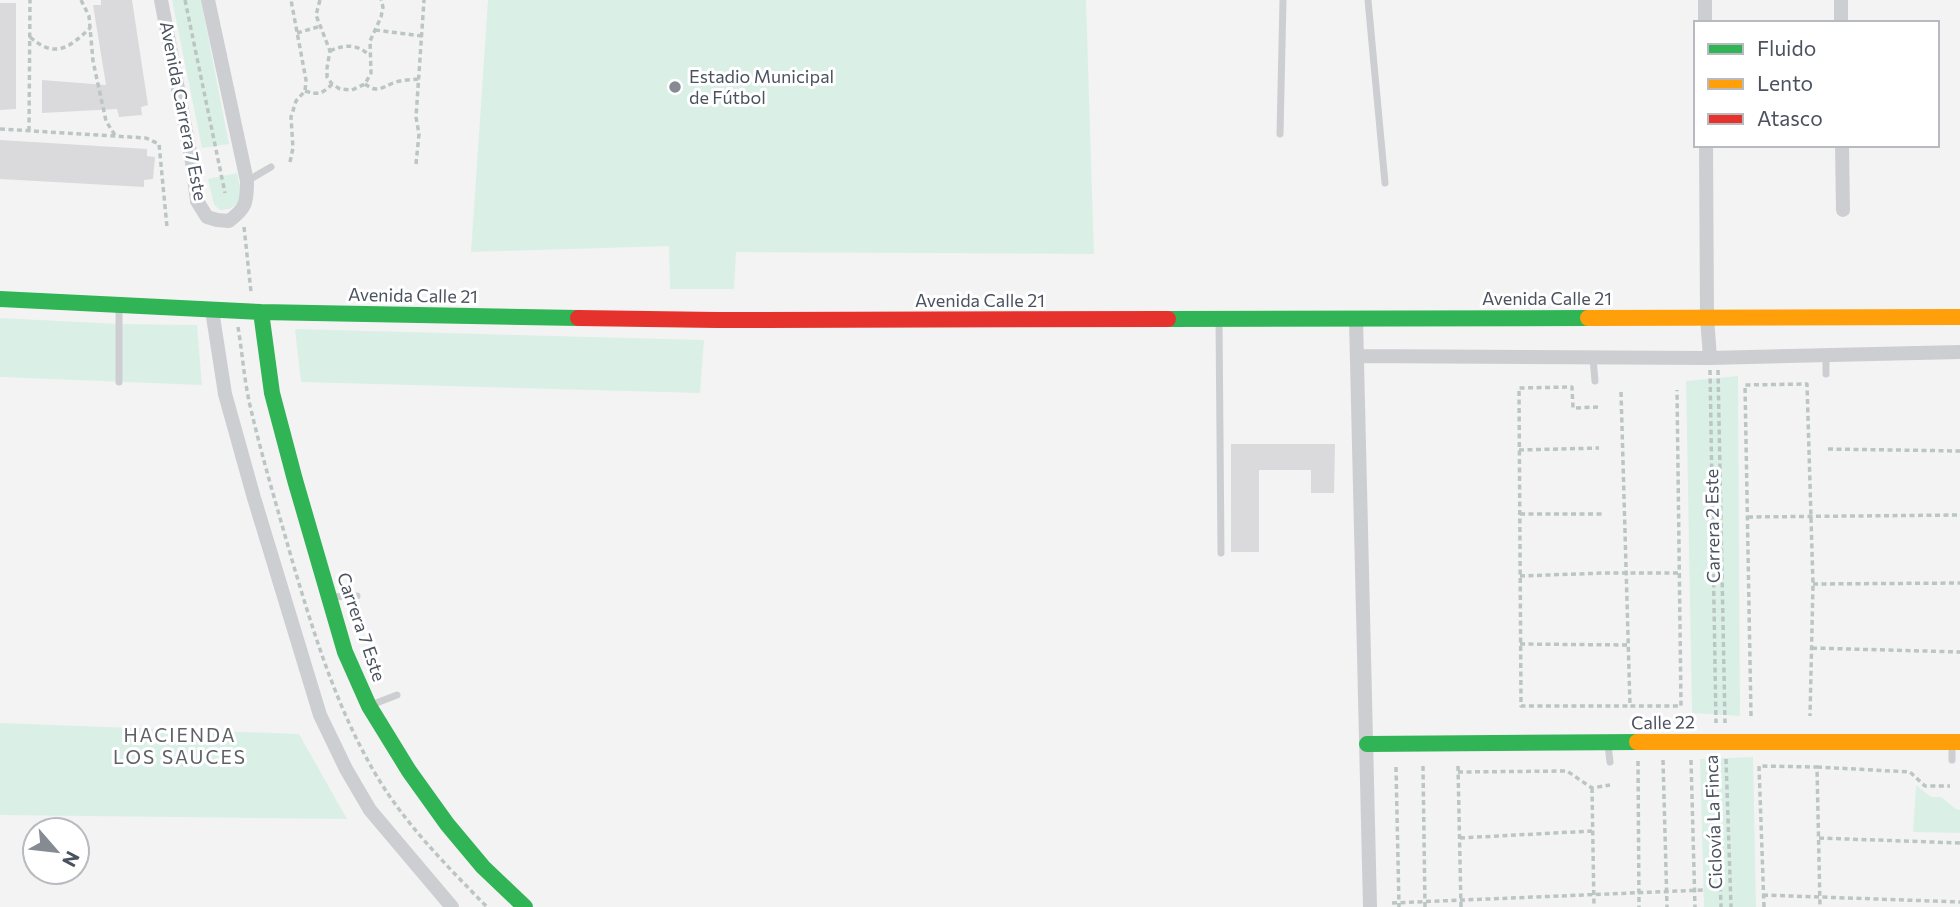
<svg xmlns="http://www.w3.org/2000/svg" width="1960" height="907" font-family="Commissioner,sans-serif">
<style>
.green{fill:#daf0e6}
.building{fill:#dadadc}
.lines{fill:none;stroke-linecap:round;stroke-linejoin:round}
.path{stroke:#bbc6c4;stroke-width:3.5;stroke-dasharray:5 3.5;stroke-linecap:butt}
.lane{stroke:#cdced1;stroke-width:7}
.street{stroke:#cdced1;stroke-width:14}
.fast{stroke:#30b455;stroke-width:16}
.slow{stroke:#ff9f0a;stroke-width:16}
.jam{stroke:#e5322d;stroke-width:16}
.poi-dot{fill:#868a93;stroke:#fff;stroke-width:2.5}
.labels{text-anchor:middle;stroke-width:6;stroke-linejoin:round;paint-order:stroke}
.poi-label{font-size:18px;fill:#4b525f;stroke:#fff;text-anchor:start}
.street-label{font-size:18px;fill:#4b525f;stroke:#fff}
.neighbourhood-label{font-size:19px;letter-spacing:2px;fill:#5f6167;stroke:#fff}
</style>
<rect width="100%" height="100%" fill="#f4f3f3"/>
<path class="green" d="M172 0H201L229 144 202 148Z
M488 0H1086L1094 254 736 252 734 289H670L669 246 471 252Z
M237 173 241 192 239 202 230 209 220 210 214 205 208 179Z
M0 318 119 324 197 325 202 385 0 377Z
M295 329 704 340 700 393 301 382Z
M1738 376 1740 716 1692 713 1686 381Z
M0 723 299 734 347 819 0 815Z
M1753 757 1756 907H1704L1700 759Z
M1916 785 1931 797H1941L1956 809 1960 810V833L1913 832Z"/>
<path class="building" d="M101 0H132L148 105 141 107 142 115 119 117 117 109 42 113V80L106 85 93 5H101Z
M0 3H16V109L0 110Z
M0 140 147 149V156L155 157 153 179 144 180V187L0 179Z
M1231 444H1335L1334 493H1311V470H1259V552H1231Z"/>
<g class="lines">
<path class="path" d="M81 0 89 16 93 61 106 121 116 137
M185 0 225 193
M320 0 316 15 330 51 327 68V77L332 84 340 89 352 90 365 84 371 73 370 41 381 17 383 7 381 0
M375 30 422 36
M297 33 321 26
M30 37C55 59 69 48 90 28
M330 51C345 44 357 44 369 55
M365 84C377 93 381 88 393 83 401 80 410 80 418 79
M305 91C318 95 323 94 332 84
M0 129 146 138 159 144 167 227
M29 131 30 0
M290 162 293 148 291 117 296 101 305 91 306 80 291 0
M416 164 419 134 416 117 424 0
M244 227 251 292
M238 327C242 351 244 377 249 401 261 454 277 507 292 560 313 631 335 703 372 768 401 820 445 864 487 907
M1710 370 1716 723
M1718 370 1725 723
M1621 392 1630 706H1681L1677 390
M1598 407 1573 408 1572 387 1519 388 1521 706H1630
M1828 449 1960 451
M1519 450 1599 448
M1520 514H1602
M1748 517 1960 515
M1520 576 1604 573H1679
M1813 584 1960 583
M1520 644 1628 645
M1812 648 1960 652
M1751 716 1745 385 1807 384 1813 584 1810 716
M1716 759 1721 907
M1726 759 1731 907
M1663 760 1667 907
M1691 760 1695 907
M1638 761 1639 907
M1423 766 1425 907
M1458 766 1461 907
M1396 767 1399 907
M1817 767 1910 772 1925 786H1950
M1458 772 1567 771 1592 788 1610 785
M1592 788 1594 907
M1460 838 1592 831
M1819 838 1960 843
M1763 895 1960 902
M1392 903 1703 890
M1764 907 1759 766 1817 767 1820 907"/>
<path class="lane" d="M1368 0 1385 183
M1280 134 1283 0
M247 181 271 167
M119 306V382
M1219 320 1221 553
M1826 356V374
M1593 358 1595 381
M330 597 357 596
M371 705 397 695
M1608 745 1610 762
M1952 760V743"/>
<path class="street" d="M161 0 192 162 197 201 207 217 217 220 229 221C246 208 247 203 247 181L208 0
M1705 0V23
M1841 23V0
M1706 145 1707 317 1710 358
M1842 145 1843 210
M212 310 225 394 254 498 320 715 346 769 370 810 452 907
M1356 319 1370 907
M1357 356 1710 358 1960 352"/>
<path class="fast" d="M0 299 261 312 578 318
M261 312 272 393 295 480 345 652 369 706 409 771 447 824 483 867 525 907
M1168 319 1588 318
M1367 744 1637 742"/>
<path class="slow" d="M1588 318 1960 317
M1637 742H1960"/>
<path class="jam" d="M578 318 717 320 1168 319"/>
</g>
<circle class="poi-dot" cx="675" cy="87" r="7"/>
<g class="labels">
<g class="poi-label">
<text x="689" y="83">Estadio Municipal<tspan x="689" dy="21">de Fútbol</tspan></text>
</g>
<g class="street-label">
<text transform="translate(183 111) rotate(79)" y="6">Avenida Carrera 7 Este</text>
<text transform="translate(413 296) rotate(1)" y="6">Avenida Calle 21</text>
<text x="1547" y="305">Avenida Calle 21</text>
<text x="980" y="307">Avenida Calle 21</text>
<text transform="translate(1713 526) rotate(-91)" y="6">Carrera 2 Este</text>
<text transform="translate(361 627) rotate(71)" y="6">Carrera 7 Este</text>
<text transform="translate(1663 723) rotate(-1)" y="6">Calle 22</text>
<text transform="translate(1714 822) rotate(-92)" y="6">Ciclovía La Finca</text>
</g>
<g class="neighbourhood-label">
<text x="180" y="742">HACIENDA<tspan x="180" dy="22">LOS SAUCES</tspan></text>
</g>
</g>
<rect x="1694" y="21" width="245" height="126" fill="#ffffff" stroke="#b7babf" stroke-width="2"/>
<rect x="1708" y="44" width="35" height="10" fill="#30b455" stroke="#b7babf" stroke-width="2"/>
<text x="1757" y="56" font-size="21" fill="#4b525f">Fluido</text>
<rect x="1708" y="79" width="35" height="10" fill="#ff9f0a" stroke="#b7babf" stroke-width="2"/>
<text x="1757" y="91" font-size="21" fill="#4b525f">Lento</text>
<rect x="1708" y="114" width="35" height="10" fill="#e5322d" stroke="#b7babf" stroke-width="2"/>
<text x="1757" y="126" font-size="21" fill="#4b525f">Atasco</text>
<g transform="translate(56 851) rotate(118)"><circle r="33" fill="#ffffff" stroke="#b7babf" stroke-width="2"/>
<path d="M0-5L12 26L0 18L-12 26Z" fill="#868a93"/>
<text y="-10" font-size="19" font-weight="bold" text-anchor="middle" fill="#4b525f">N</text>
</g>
</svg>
